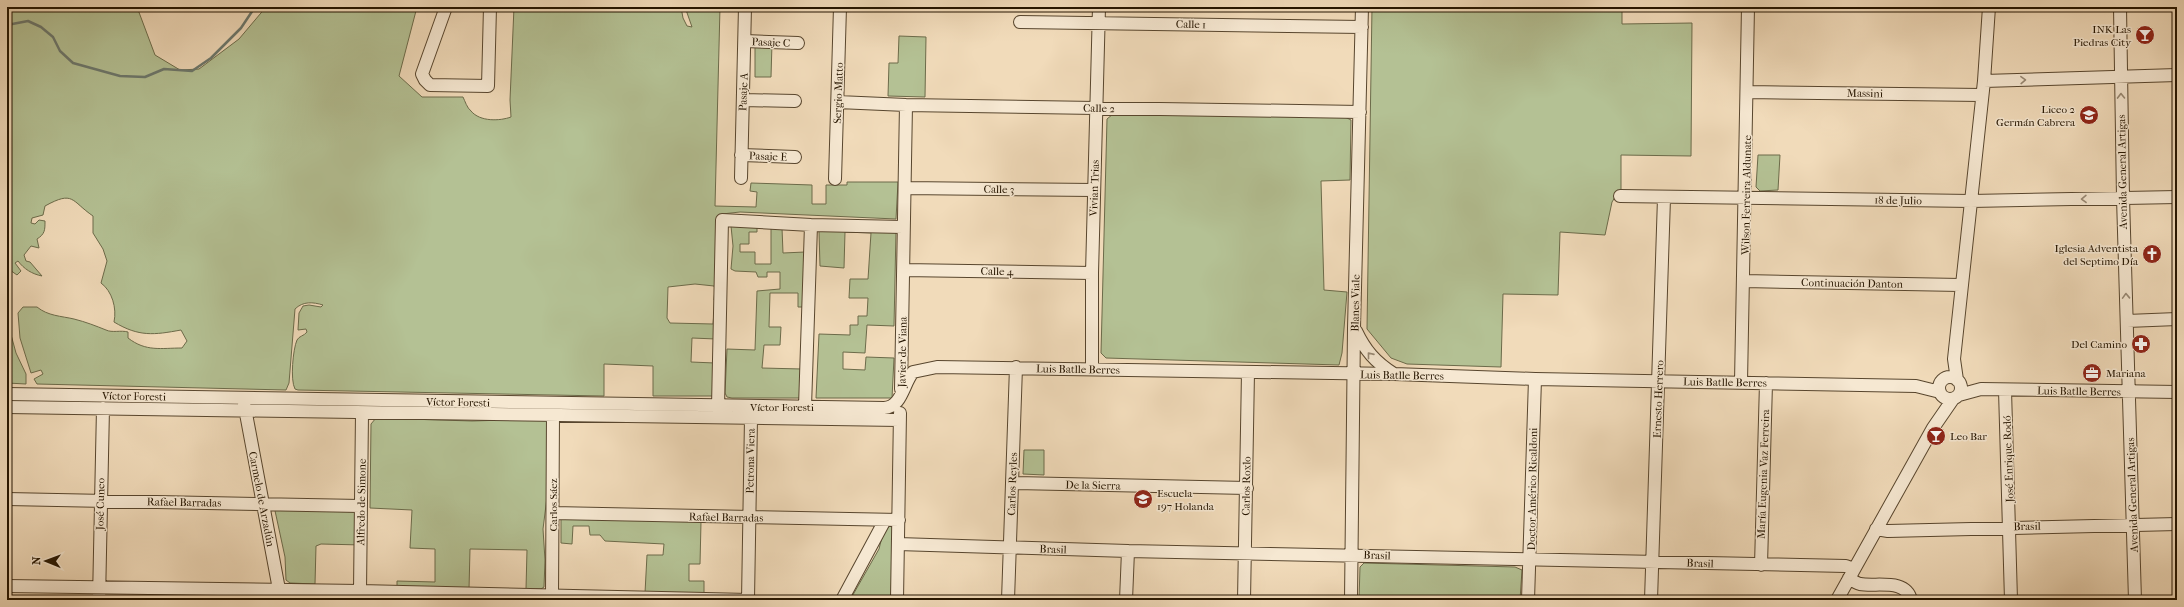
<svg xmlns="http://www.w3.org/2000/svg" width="2184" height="607" font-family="'IM FELL French Canon',serif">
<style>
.green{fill:#b4c194;stroke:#6c6b4a}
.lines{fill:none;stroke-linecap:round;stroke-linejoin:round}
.stream{stroke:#6c786d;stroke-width:2.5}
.minor-casing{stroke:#58462e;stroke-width:14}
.minor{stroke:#f6e8d2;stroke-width:12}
.oneway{stroke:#988974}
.labels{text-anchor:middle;stroke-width:3;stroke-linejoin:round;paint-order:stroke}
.street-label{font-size:11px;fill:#251500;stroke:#f6e8d2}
.poi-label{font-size:11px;fill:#251500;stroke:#f6e8d2;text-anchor:end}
</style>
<rect width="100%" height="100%" fill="#f1dbba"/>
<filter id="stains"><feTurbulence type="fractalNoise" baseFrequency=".005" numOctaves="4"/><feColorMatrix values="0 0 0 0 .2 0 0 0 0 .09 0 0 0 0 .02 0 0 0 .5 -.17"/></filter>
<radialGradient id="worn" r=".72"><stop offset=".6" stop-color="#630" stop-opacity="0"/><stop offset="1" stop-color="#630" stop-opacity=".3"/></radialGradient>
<path class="green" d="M7 7H137L155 55 180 70 199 69 239 39 266 7H417L399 76 422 97H463C465 101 467 108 471 111 480 122 500 121 511 117L510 100 514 7H570L573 9 574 7H681L683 18 687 26 692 27 685 7H720L715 206 756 207 757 192 750 191 751 183 812 185V204H826V185H847V182H898L896 219 740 212 722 214 716 302 714 300 715 289 714 286 695 284 668 287 667 318 670 323 713 324 714 312 716 310V339L692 338 691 362 715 363 714 396H653V366L604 364V396L298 390 295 389C290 380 293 349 297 340 299 336 304 336 307 332L306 329 298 330 299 313 303 306 309 305 321 307 323 305C313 302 303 301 295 309L289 383 286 390 37 384 34 379 43 374 41 370 31 373 20 338 18 313 23 307H37C48 316 61 316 74 319 86 322 96 326 106 330 112 333 121 330 128 332V338C146 352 161 348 182 348L187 341 181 330C154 335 139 337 114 322 117 308 112 291 101 283L107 261 103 249 93 233V216C71 201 74 190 45 206L43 215 32 218 31 223 35 224 39 220 45 221C45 230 45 234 37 239L39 248 31 246 24 255 26 261 30 262 42 276C32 274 24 269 18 261L15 263 21 271 17 275 7 268Z
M1372 7H1622V24L1692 23 1691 156 1621 155V194H1617L1612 202 1605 235 1560 232 1558 295 1503 294 1501 367 1407 364 1391 358 1367 329Z
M899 36 926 37 925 97 888 96 889 63H898Z
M772 43 771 77H755V46Z
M1113 114 1345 117 1351 120 1350 180 1321 181 1324 290 1347 292 1342 353 1339 365 1106 358 1101 353 1107 119Z
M1758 155H1780L1778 190 1760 191 1756 187Z
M757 225V232H749V244H740V252H755V264H771V228H782L783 253 805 252V307H798V293H770L769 327H781L780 345H764L762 368 802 369V398H732L727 397 725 393 727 349 755 350 757 291 780 289V272H767V277H758L756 272 735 271 731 269 733 246 731 226Z
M819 231H896L894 326 867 325 865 353 843 352V369L865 370 866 357 894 358 892 398H816L819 334 850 335V325H858V316H867L868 298H849L850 279H868L871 233 845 232 844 268 820 266Z
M7 320 16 353 26 374V384L7 383Z
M7 398 234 403 236 405 7 403Z
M376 418 472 421 540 419 548 421 547 497 543 529 545 560 544 587 541 589H526L527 550 470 549 469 589 397 586V581L435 582V549L410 548 412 510 370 508 371 424Z
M1024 450H1044V475L1023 474Z
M274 506H356L362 545 321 544 316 546 315 584 290 583 286 580 285 557Z
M561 517 701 522 700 564H689V581H704V594L645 593 647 555H663L664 544 605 541 600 535H590L589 526H573L572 544 561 543Z
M890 526 893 528 891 600H850L879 549 883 533Z
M1364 563 1515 567 1522 570 1520 600H1359L1360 567Z"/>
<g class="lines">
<path class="stream" d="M7 25 28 21 41 27 53 37 60 51 73 63 120 76 145 77 164 69 192 71 211 58 241 28 255 7"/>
<defs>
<path id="minor" d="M446 7 422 74 425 80 430 85 488 86 490 7
M2120 7 2123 198 2135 600
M1020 22 1362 27
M745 41 798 43
M1984 81 2177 75
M1748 92 1982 95
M743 100 795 101
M838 102 906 105 1360 112
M741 155 795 157
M741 178 745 7
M835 179 840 7
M905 188 1094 190
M1620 196 1971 201 2177 197
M903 270 1092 273
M1744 281 1961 285
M2127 321 2177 319
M1356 331C1365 350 1375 362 1394 374
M1092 369V273L1099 7
M1939 388a11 11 0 1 1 22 0a11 11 0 1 1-22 0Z
M1957 380 1954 359 1984 81 1989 7
M1741 382 1748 7
M901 389 906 105
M2005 390 2011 600
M7 394 884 408C902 407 903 384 913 372L937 367 1394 374 1535 379 1916 386 1940 392
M1959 395 1981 389 2177 392
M244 403 281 600
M7 407 900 420
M718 407 722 220 811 225 903 227
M805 407 811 225
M1012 483 1247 488
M7 499 360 506
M553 513 899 520
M1876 529 1888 531 2177 524
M898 544 1128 551 1846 566 1854 569
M1761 565 1766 383
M1849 578C1852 580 1856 583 1860 584 1876 587 1906 578 1911 600
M7 586 360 591 749 600
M360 591 362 413
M552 595 553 415
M99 600 103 408
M748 600 751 418
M842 600 885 520
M897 600 900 413
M1008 600 1016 367
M1126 600 1128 551
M1244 600 1248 372
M1351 600 1354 328 1362 7
M1528 600 1535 379
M1651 600 1664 198
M1837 600 1933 428 1953 399"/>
</defs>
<use href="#minor" class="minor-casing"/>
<use href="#minor" class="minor"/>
</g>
<defs><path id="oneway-chevron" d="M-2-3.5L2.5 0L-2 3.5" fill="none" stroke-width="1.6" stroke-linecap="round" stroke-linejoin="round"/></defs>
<g class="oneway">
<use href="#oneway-chevron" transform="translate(2023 80) rotate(-2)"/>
<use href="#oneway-chevron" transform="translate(2121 96) rotate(-91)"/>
<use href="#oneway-chevron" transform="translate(2084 199) rotate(179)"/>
<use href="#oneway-chevron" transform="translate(2126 296) rotate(-92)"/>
<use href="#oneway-chevron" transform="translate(1370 355) rotate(-129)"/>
</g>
<defs>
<symbol id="bar-disc" viewBox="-11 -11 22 22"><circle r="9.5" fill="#8f2418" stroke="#f6e8d2"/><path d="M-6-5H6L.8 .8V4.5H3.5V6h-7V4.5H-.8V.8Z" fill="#fff"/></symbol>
<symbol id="school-disc" viewBox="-11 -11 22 22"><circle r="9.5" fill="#8f2418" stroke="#f6e8d2"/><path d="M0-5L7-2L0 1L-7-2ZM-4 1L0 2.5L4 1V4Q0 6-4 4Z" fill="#fff"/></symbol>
<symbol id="church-disc" viewBox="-11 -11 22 22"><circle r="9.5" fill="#8f2418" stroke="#f6e8d2"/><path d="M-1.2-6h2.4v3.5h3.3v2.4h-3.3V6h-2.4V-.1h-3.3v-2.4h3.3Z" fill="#fff"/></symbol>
<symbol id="pharmacy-disc" viewBox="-11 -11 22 22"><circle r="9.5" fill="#8f2418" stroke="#f6e8d2"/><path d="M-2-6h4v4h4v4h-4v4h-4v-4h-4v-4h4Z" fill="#fff"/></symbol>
<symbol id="office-disc" viewBox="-11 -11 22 22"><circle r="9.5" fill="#8f2418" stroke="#f6e8d2"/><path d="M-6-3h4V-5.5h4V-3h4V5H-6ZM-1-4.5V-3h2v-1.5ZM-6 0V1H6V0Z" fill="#fff"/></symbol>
</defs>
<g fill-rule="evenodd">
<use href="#bar-disc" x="2134" y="24" width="22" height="22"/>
<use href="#school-disc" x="2078" y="104" width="22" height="22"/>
<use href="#church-disc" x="2141" y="243" width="22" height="22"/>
<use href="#pharmacy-disc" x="2130" y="333" width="22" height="22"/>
<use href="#office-disc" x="2081" y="362" width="22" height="22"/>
<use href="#bar-disc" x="1925" y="425" width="22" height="22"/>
<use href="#school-disc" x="1132" y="488" width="22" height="22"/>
</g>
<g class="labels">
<g class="street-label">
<text transform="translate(1191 24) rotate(1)" y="4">Calle 1</text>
<text transform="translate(771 42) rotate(2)" y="4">Pasaje C</text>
<text transform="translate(743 92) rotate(-88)" y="4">Pasaje A</text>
<text transform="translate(838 93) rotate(-88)" y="4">Sergio Matto</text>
<text transform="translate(1865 93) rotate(1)" y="4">Massini</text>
<text transform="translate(1099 108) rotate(1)" y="4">Calle 2</text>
<text transform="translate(768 156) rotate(2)" y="4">Pasaje E</text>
<text transform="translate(2122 172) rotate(-91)" y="4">Avenida General Artigas</text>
<text transform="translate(1094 188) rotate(-88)" y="4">Vivian Trias</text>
<text transform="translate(999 189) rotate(1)" y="4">Calle 3</text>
<text transform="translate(1746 195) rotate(-89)" y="4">Wilson Ferreira Aldunate</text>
<text transform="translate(1898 200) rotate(1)" y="4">18 de Julio</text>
<text transform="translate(997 271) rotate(1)" y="4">Calle 4</text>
<text transform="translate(1852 283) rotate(1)" y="4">Continuación Danton</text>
<text transform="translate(1355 303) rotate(-89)" y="4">Blanes Viale</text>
<text transform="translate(902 352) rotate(-89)" y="4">Javier de Viana</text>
<text transform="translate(1078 369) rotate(1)" y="4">Luis Batlle Berres</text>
<text transform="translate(1402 375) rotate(1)" y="4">Luis Batlle Berres</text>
<text transform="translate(1725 382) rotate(1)" y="4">Luis Batlle Berres</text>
<text transform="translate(2079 391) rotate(1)" y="4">Luis Batlle Berres</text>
<text transform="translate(134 396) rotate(1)" y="4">Víctor Foresti</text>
<text transform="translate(1658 399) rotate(-88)" y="4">Ernesto Herrero</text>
<text transform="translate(458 402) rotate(1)" y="4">Víctor Foresti</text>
<text x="782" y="411">Víctor Foresti</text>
<text transform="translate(2008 459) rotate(-92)" y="4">José Enrique Rodó</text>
<text transform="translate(750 461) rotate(-89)" y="4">Petrona Viera</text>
<text transform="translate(1763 474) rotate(-88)" y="4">María Eugenia Vaz Ferreira</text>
<text transform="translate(1012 484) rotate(-88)" y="4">Carlos Reyles</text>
<text transform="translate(1093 485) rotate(1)" y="4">De la Sierra</text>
<text transform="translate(1246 486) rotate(-89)" y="4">Carlos Roxlo</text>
<text transform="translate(1532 489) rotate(-89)" y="4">Doctor Américo Ricaldoni</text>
<text transform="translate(2132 495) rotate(-92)" y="4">Avenida General Artigas</text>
<text transform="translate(262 499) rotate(79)" y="4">Carmelo de Arzadún</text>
<text transform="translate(184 502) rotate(1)" y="4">Rafael Barradas</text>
<text transform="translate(361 502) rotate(-89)" y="4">Alfredo de Simone</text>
<text transform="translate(100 504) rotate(-89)" y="4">José Cuneo</text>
<text transform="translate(553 505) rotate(-90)" y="4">Carlos Sáez</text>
<text transform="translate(726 517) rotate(1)" y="4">Rafael Barradas</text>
<text transform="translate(2027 526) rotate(-1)" y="4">Brasil</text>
<text transform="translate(1053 549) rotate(2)" y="4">Brasil</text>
<text transform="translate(1377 555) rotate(2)" y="4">Brasil</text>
<text transform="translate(1700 563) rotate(2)" y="4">Brasil</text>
</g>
<g class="poi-label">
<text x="2131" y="33">INK Las<tspan x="2131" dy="13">Piedras City</tspan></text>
<text x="2075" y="113">Liceo 2<tspan x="2075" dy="13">Germán Cabrera</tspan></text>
<text x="2138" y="252">Iglesia Adventista<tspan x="2138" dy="13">del Septimo Día</tspan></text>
<text x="2127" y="348">Del Camino</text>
<text x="2106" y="377" text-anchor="start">Mariana</text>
<text x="1950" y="440" text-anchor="start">Leo Bar</text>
<text x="1157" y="497" text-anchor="start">Escuela<tspan x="1157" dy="13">197 Holanda</tspan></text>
</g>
</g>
<rect width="2184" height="607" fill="none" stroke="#f1dbba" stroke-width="24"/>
<rect x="8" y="8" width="2168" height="591" fill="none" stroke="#251500" stroke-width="2"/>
<rect x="12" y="12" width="2160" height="583" fill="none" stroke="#251500"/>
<g transform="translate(46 561) rotate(271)" stroke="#f6e8d2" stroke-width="3" paint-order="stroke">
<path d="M0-3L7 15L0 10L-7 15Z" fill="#251500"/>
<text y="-6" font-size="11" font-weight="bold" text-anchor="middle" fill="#251500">N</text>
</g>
<rect width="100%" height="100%" filter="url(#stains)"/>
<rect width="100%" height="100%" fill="url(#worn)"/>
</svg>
